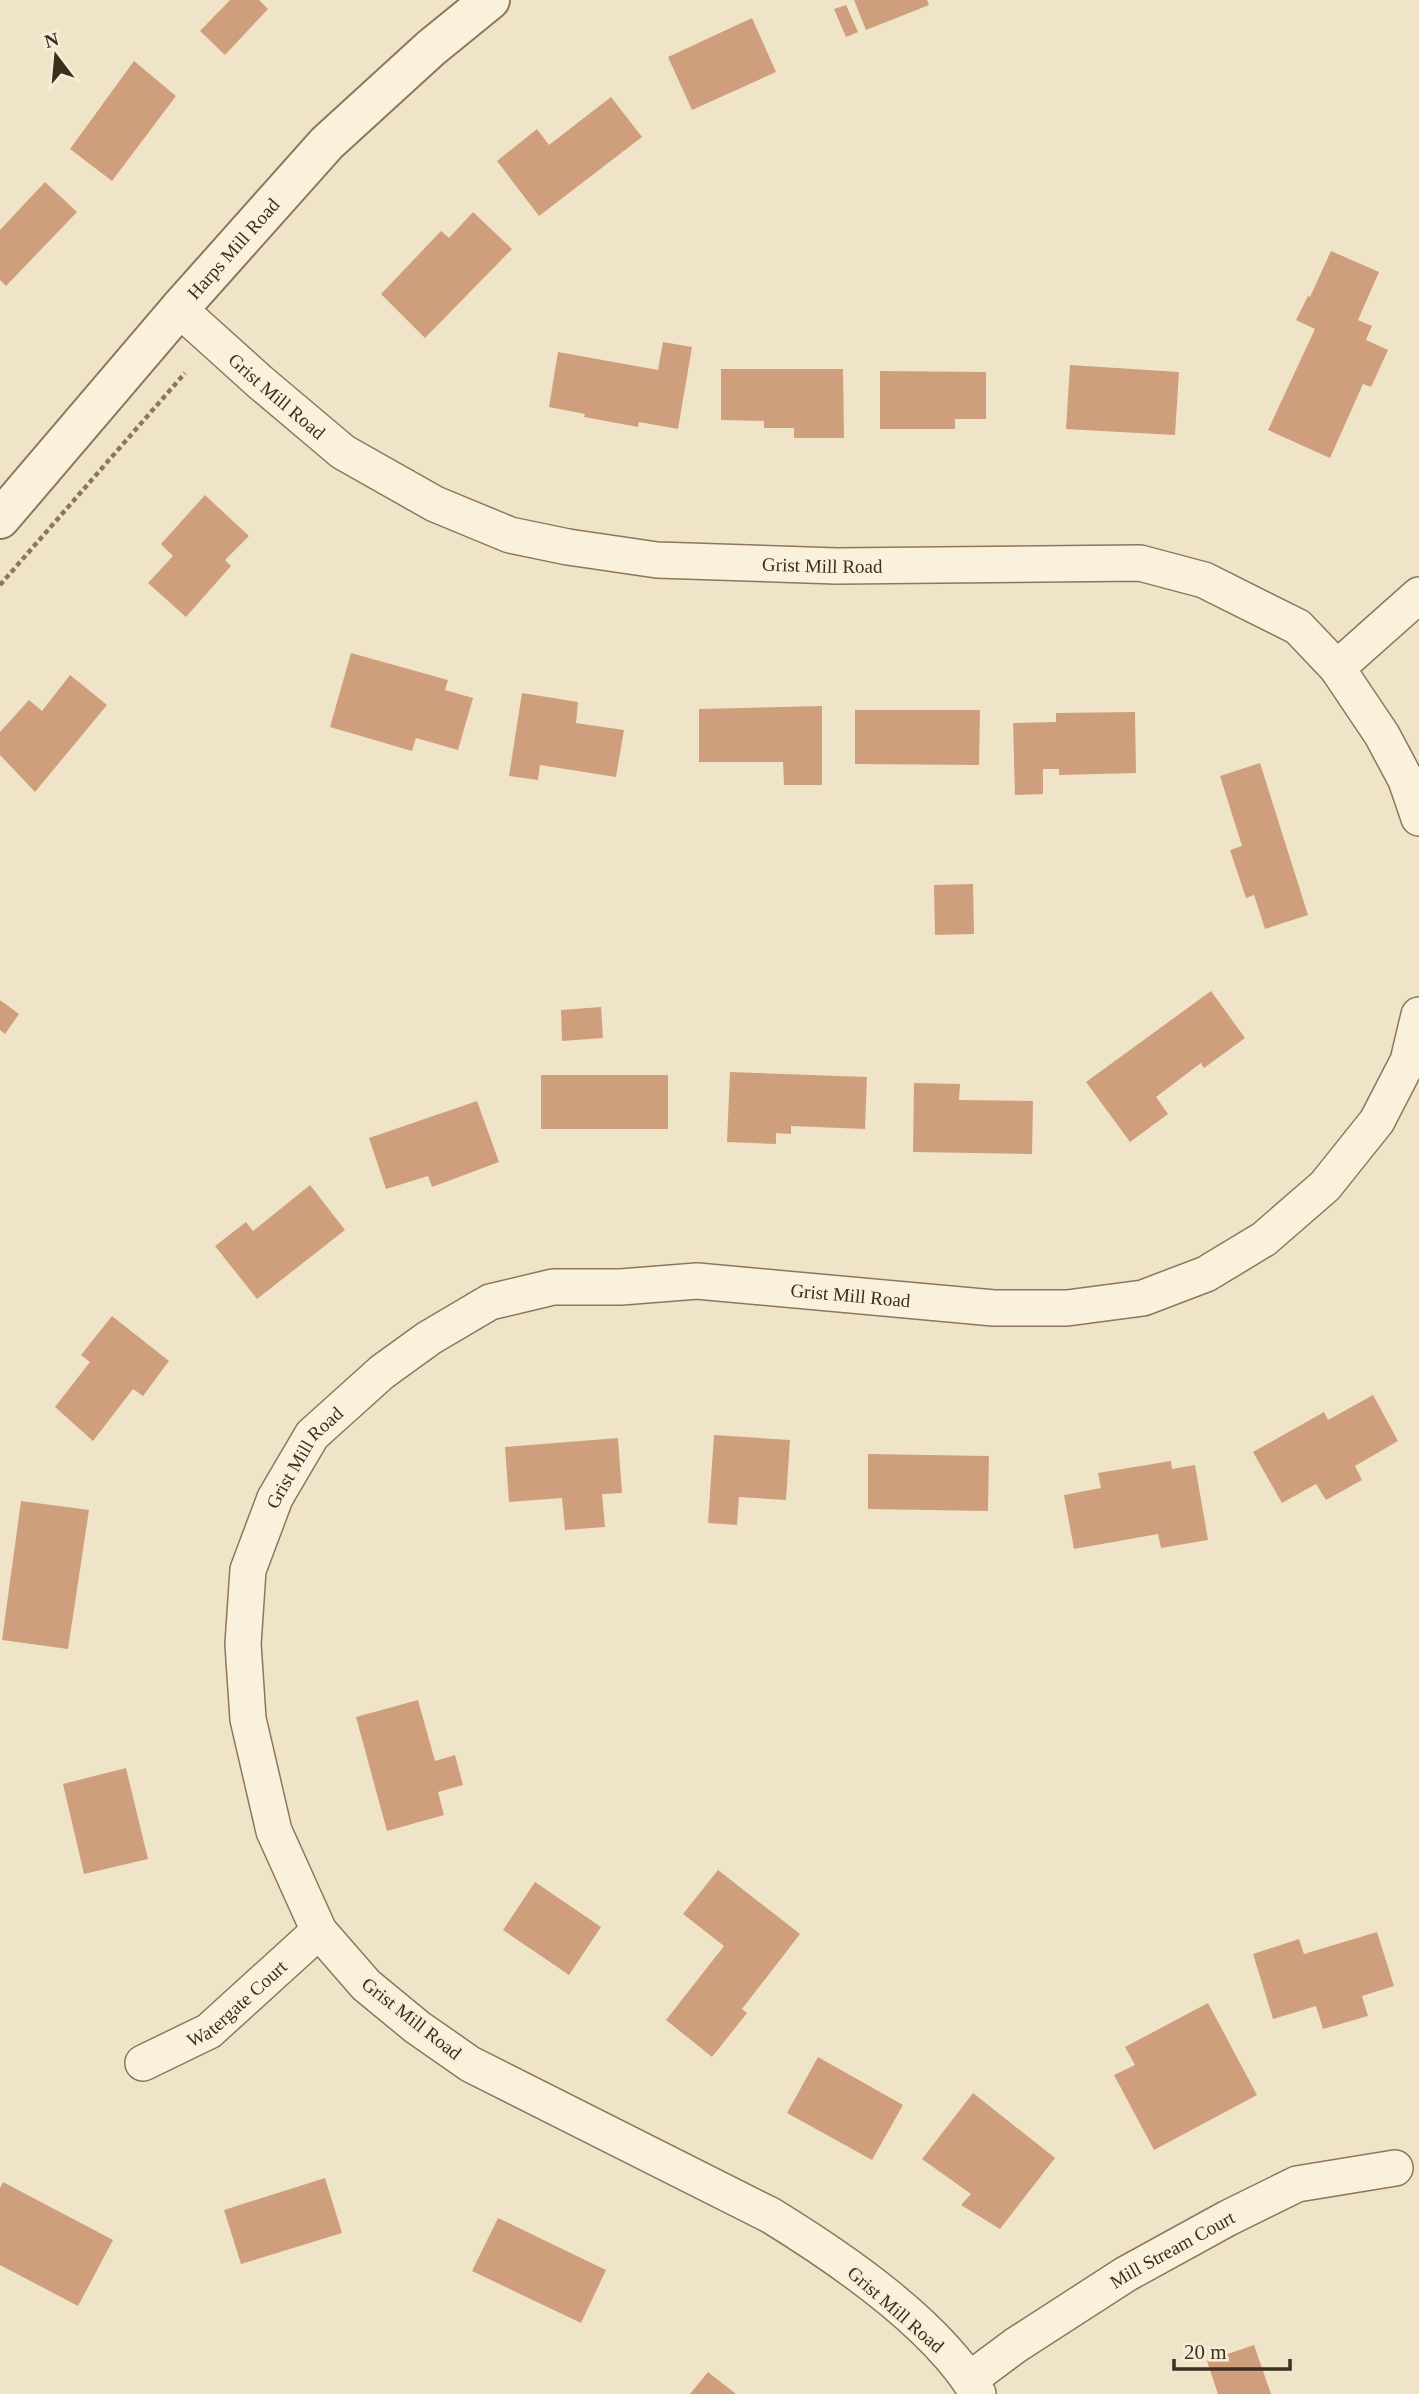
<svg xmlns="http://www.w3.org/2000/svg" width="1419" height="2394" font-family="'Times New Roman',serif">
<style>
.building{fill:#cf9f7d}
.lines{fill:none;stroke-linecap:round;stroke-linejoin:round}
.minor-casing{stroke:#8d765c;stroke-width:38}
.tertiary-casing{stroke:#8d765c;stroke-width:42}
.path{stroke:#8d765c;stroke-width:4.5;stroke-dasharray:5 3.5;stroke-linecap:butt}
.minor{stroke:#faf1dc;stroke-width:35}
.tertiary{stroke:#faf1dc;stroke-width:38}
.labels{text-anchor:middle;stroke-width:5;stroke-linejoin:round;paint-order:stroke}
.street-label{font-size:19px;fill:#3d2e20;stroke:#f7eed8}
</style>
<rect width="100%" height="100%" fill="#f0e4c8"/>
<path class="building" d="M230 0H259L268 9 225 55 200 31Z
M854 0H927L929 5 866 30Z
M846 5 858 32 846 37 834 9Z
M752 18 776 72 692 110 668 57Z
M134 61 176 96 112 181 70 149Z
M611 97 642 137 539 216 497 161 537 129 549 145Z
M45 182 77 212 6 286 0 280V230Z
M473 212 512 249 425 338 381 294 441 231 449 238Z
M1331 251 1379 272 1358 320 1372 326 1366 340 1388 350 1371 387 1363 384 1330 458 1268 430 1315 329 1296 320 1308 296 1310 297Z
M663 342 692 347 678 429 639 422 638 427 584 417 585 414 549 407 558 352 658 370Z
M1070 365 1179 372 1175 435 1066 429Z
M721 369H843L844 438H794V428H764V421L721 420Z
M880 371 986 372V419H955V429H880Z
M205 495 249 536 225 560 231 566 186 617 148 583 173 556 161 544Z
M351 653 448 680 445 690 473 698 458 750 416 738 412 751 330 727Z
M70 675 107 705 35 792 0 755V732L29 700 42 711Z
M522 693 578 702 576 723 624 730 616 777 540 765 538 780 509 776Z
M822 706V785H784L783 762H699V709Z
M855 710H980L979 765 855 764Z
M1135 712 1136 773 1059 775V769H1043V794L1015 795 1013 723 1056 722V713Z
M1260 763 1308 915 1265 929 1254 895 1246 898 1230 850 1242 846 1220 776Z
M973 884 974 934 935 935 934 885Z
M1211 991 1245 1038 1204 1068 1201 1063 1156 1097 1168 1114 1130 1142 1086 1082Z
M0 1000 19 1014 5 1034 0 1030Z
M601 1007 603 1038 562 1041 561 1010Z
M730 1072 867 1077 865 1129 791 1126V1134L776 1133V1144L727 1142Z
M541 1075H668V1129H541Z
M914 1083 960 1084 959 1100 1033 1101 1032 1154 913 1152Z
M477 1101 499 1162 432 1187 428 1176 386 1189 369 1138Z
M310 1185 345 1230 257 1299 215 1246 246 1222 253 1231Z
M112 1316 169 1361 143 1396 133 1389 93 1441 55 1407 90 1362 81 1355Z
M1373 1395 1398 1441 1355 1466 1362 1480 1326 1500 1316 1484 1282 1503 1253 1452 1324 1412 1328 1420Z
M714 1435 790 1440 786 1500 739 1497 737 1525 708 1523Z
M618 1438 622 1493 602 1494 605 1527 565 1530 562 1498 509 1502 505 1447Z
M868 1454 989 1456 988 1511 868 1509Z
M1171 1461 1172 1469 1195 1465 1208 1540 1161 1548 1158 1534 1074 1549 1064 1495 1101 1488 1098 1473Z
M21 1501 89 1510 68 1649 2 1640Z
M418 1700 435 1761 455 1755 463 1785 438 1792 444 1815 387 1831 356 1717Z
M126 1768 148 1859 84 1874 63 1784Z
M718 1870 800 1934 742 2009 747 2013 712 2057 666 2020 724 1946 683 1914Z
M535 1882 601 1927 569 1975 503 1930Z
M1377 1932 1394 1986 1362 1996 1368 2016 1323 2029 1316 2006 1273 2019 1253 1954 1299 1939 1304 1954Z
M1208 2003 1257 2095 1154 2150 1114 2075 1135 2065 1125 2047Z
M818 2057 903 2105 872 2160 787 2113Z
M973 2093 1055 2158 1000 2229 961 2205 971 2194 922 2159Z
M325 2178 342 2233 241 2264 224 2210Z
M3 2182 113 2240 78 2306 0 2265V2188Z
M498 2218 606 2270 581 2323 472 2271Z
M1254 2345 1271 2394H1218L1207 2361Z
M708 2372 736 2394H690Z"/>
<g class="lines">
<defs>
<g id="minor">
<path id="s1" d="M179 309 260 382 343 452 435 504 510 535 568 547 657 560 837 566 1140 563 1204 580 1298 627 1337 668 1382 735 1406 780 1419 818"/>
<path d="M1337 668 1419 595"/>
<path id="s2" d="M143 2063 209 2031 319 1931"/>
<path id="s3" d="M969 2380 1016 2345 1126 2274 1228 2218 1297 2184 1395 2168"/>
<path id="s4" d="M978 2394C936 2323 840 2258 770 2215L470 2064 417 2027 366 1985 319 1931 274 1831 248 1719 243 1644 248 1570 275 1498 312 1435 382 1372 429 1338 490 1302 553 1287H621L697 1281 994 1308H1067L1143 1298 1206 1274 1264 1239 1325 1186 1377 1121 1408 1061 1419 1015"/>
</g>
<g id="tertiary">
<path id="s5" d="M0 519 179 309 327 143 431 48 490 0"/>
</g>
</defs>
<use href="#minor" class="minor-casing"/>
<use href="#tertiary" class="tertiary-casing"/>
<path class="path" d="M0 585 185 373"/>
<use href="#minor" class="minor"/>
<use href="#tertiary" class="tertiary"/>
</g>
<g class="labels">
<g class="street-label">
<text dy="7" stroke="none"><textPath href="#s5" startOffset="357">Harps Mill Road</textPath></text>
<text dy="7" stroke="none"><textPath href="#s1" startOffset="131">Grist Mill Road</textPath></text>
<text dy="7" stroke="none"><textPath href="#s1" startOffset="719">Grist Mill Road</textPath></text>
<text dy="7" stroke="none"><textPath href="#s4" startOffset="1925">Grist Mill Road</textPath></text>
<text dy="7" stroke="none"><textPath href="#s4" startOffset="1316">Grist Mill Road</textPath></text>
<text dy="7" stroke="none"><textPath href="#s2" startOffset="112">Watergate Court</textPath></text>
<text transform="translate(412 2018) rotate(38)" y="7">Grist Mill Road</text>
<text dy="7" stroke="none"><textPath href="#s3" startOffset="242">Mill Stream Court</textPath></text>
<text transform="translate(896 2309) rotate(41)" y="7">Grist Mill Road</text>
</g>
</g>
<g transform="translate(56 56) rotate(344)" stroke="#f7eed8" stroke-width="5" paint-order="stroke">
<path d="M0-5L12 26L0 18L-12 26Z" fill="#3d2e20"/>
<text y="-10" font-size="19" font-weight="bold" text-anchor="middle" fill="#3d2e20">N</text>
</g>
<path d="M1174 2359v10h116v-10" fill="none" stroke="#3d2e20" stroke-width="3.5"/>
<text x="1184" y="2359" font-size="21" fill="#3d2e20" stroke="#f7eed8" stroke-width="5" paint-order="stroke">20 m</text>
</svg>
